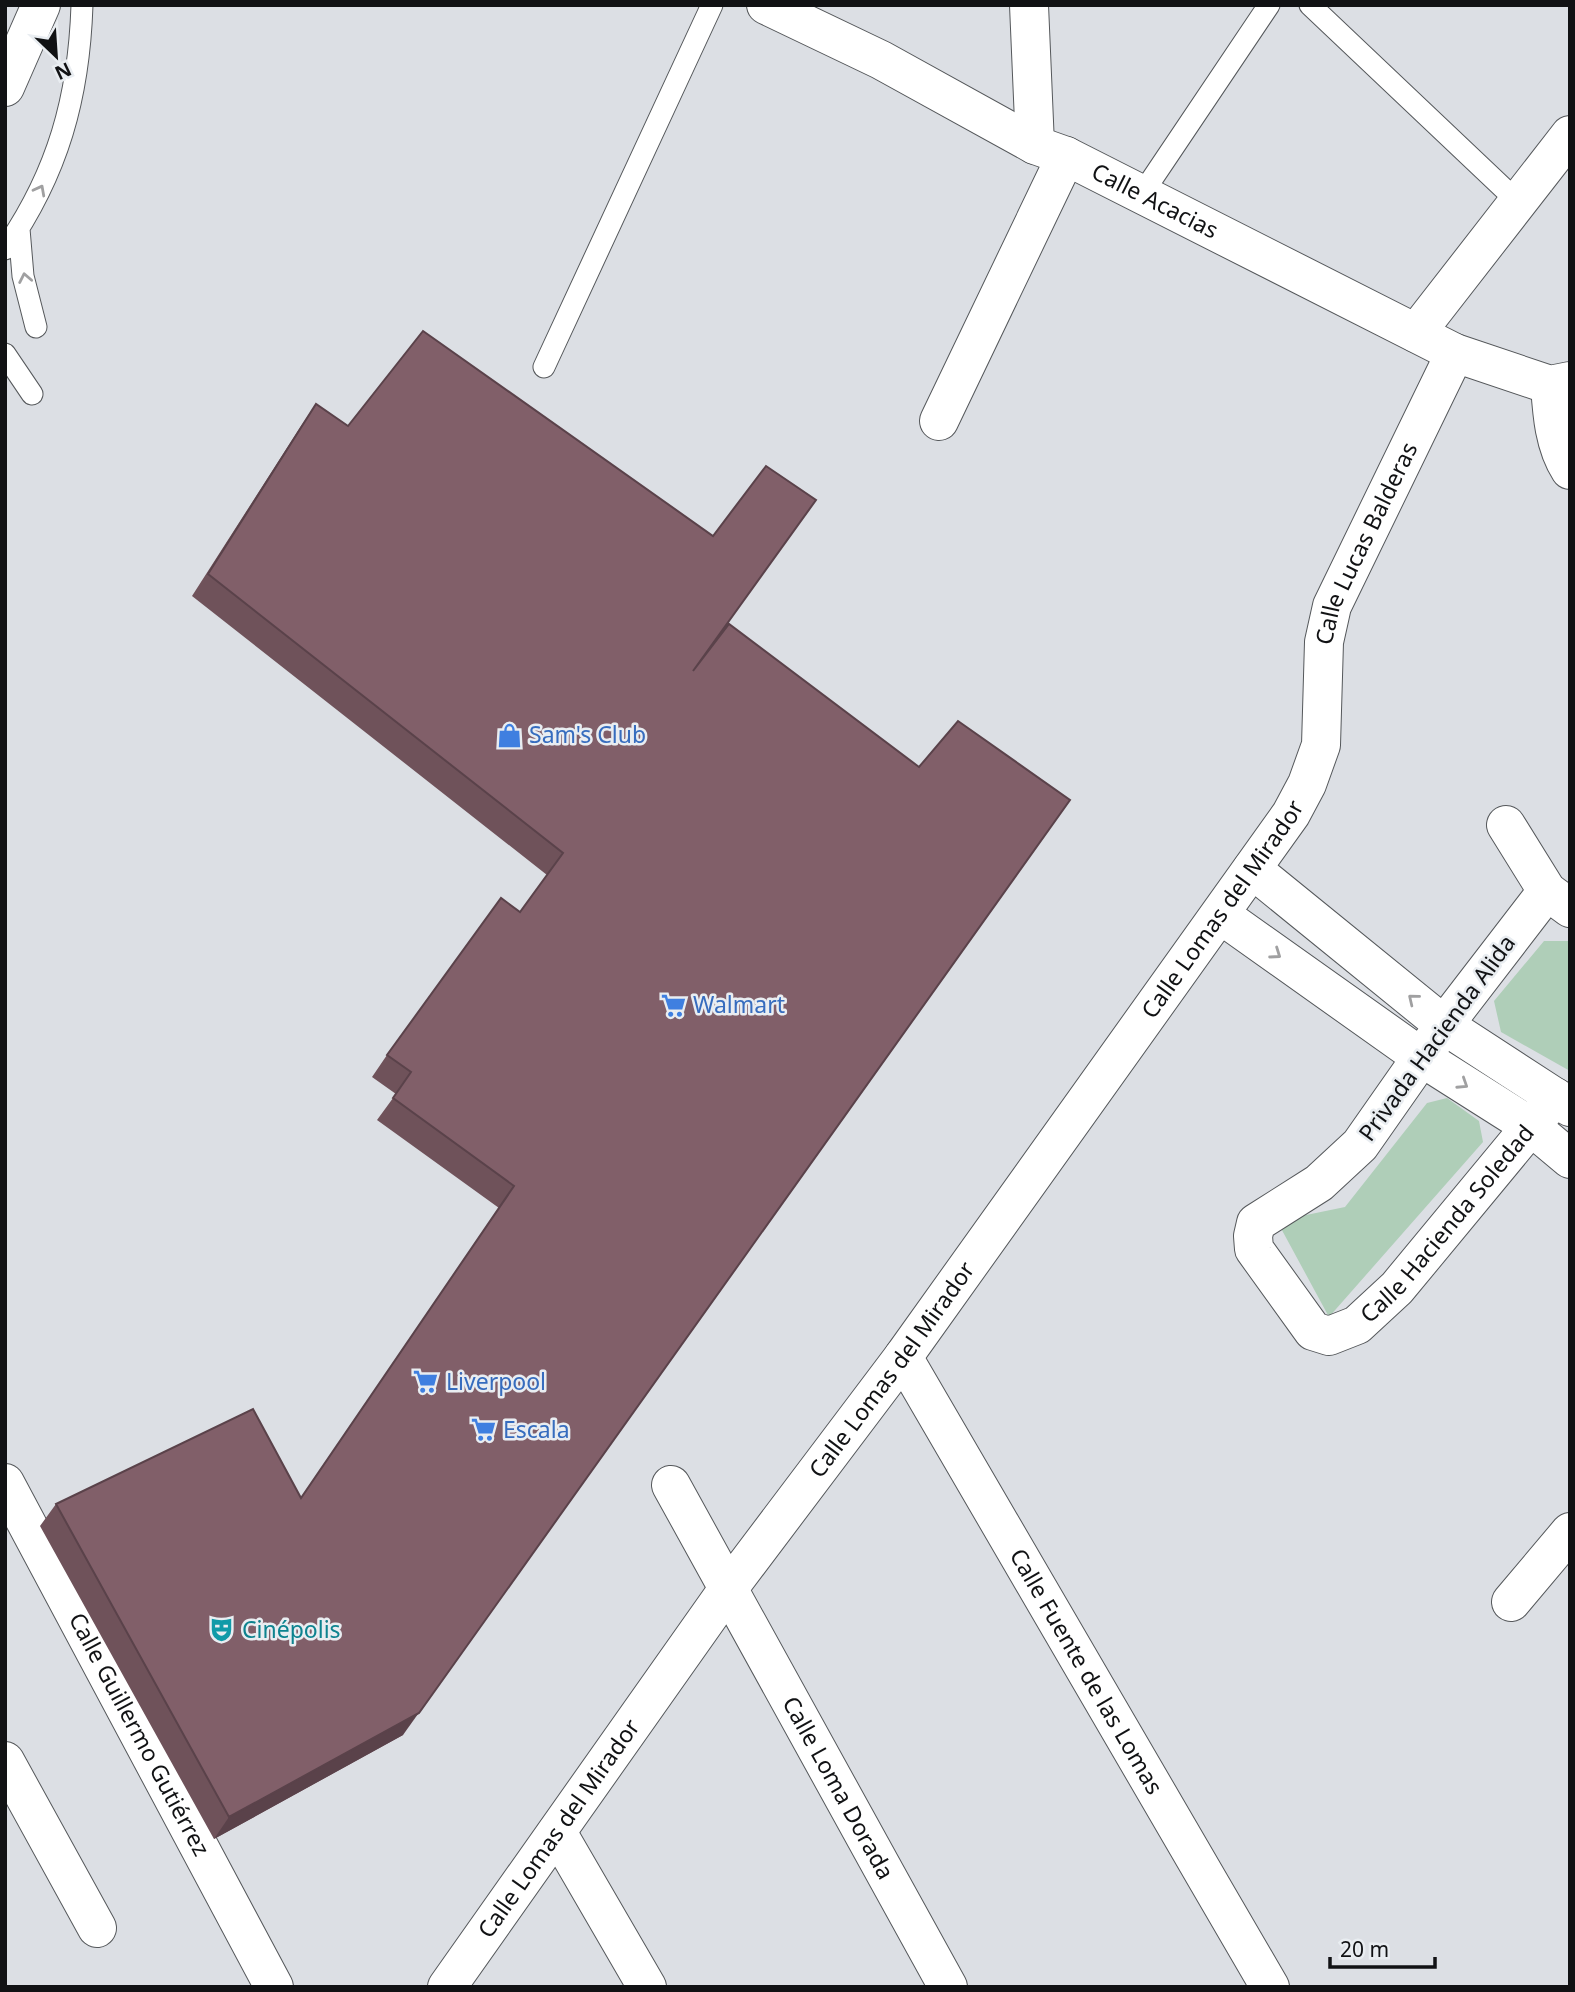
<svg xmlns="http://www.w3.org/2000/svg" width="1575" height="1992" font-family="'Noto Sans',sans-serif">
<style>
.green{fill:#afceb8}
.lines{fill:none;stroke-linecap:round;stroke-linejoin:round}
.lane-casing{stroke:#55585b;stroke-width:23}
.street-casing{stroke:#55585b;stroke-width:40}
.secondary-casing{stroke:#55585b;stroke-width:40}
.lane{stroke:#fff;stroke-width:21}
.street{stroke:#fff;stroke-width:38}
.secondary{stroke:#fff;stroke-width:38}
.wall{fill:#6f525a}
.shaded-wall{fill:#5a424a}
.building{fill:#815f69;stroke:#5a424a;stroke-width:2}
.oneway{stroke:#a0a0a1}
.labels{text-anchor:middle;stroke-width:5;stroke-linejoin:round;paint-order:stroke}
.street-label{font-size:23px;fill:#111214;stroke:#e9edf1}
.shop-label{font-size:23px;fill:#366cbe;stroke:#e9edf1;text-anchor:start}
.culture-label{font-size:23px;fill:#0d838f;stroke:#e9edf1;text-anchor:start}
</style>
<rect width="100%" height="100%" fill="#dcdfe4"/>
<path class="green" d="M1544 941H1570V1071L1501 1032 1494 1001Z
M1447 1098 1479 1121 1483 1142 1329 1317 1277 1221 1345 1207 1427 1103Z"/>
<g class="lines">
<defs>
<path id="lane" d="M1310 5 1518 202
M1142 194 1269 5
M19 229 23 276 36 327
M5 249C58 173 79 97 82 5
M5 354 32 394
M544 367 712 5"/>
<g id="street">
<path id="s1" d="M766 5 881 60 1035 145 1066 156 1455 353 1550 385 1570 381"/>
<path d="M1029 5 1035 145"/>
<path d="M1416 333 1570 135"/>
<path d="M1550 385C1552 414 1554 445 1570 470"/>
<path d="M939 421 1066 156"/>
<path d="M1506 825 1547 891 1570 908"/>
<path d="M1252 869 1444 1025 1570 1107"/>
<path id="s2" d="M1547 891 1444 1025 1360 1145 1319 1183 1256 1223 1253 1236 1254 1249 1313 1331 1329 1336 1357 1325 1397 1288 1555 1097"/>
<path d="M1221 915 1421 1057 1533 1128 1570 1159"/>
<path id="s3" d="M903 1357 1270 1987"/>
<path id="s4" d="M5 1483 274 1987"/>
<path id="s5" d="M671 1485 948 1987"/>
<path d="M1511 1602 1570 1532"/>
<path d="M5 1761 97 1928"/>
<path d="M557 1832 647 1987"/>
<path id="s6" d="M447 1987 728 1589 903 1357 1291 814 1307 784 1321 745 1324 642 1332 606 1455 353"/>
</g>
<path id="secondary" d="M5 87 41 5"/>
</defs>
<use href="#lane" class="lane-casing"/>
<use href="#street" class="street-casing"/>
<use href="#secondary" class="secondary-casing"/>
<use href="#lane" class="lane"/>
<use href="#street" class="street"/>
<use href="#secondary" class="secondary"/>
</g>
<path class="wall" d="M316 404 700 663 403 1735 214 1839 40 1526 56 1504 301 1498 499 1208 377 1120 396 1094 372 1077 387 1055 520 912 547 875 192 596 301 426Z"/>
<path class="shaded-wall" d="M1070 800 403 1735 214 1839 229 1817Z"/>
<path class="building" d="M423 331 713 536 766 466 816 500 693 671 729 624 919 767 958 721 1070 800 419 1713 229 1817 56 1504 253 1409 301 1498 514 1186 393 1098 411 1072 387 1055 501 898 520 912 563 853 208 574 316 404 348 426Z"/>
<defs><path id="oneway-chevron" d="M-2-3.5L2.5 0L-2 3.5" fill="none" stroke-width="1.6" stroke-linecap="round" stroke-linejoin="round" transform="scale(1.75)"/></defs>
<g class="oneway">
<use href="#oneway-chevron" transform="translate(40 190) rotate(-62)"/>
<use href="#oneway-chevron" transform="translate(25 278) rotate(-101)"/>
<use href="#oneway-chevron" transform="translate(1276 954) rotate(35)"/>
<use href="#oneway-chevron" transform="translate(1413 999) rotate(-141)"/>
<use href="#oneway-chevron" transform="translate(1463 1084) rotate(33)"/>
</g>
<defs>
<symbol id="shop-bare" viewBox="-9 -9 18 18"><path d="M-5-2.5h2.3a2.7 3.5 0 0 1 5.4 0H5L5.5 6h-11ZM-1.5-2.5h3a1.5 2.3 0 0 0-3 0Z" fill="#3f7fe0" stroke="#e9edf1" stroke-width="2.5" paint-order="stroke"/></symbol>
<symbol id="supermarket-bare" viewBox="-9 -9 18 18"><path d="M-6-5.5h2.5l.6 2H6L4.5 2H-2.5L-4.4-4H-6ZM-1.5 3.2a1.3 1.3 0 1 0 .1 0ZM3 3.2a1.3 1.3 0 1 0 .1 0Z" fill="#3f7fe0" stroke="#e9edf1" stroke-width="2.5" paint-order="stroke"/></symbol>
<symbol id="theatre-bare" viewBox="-9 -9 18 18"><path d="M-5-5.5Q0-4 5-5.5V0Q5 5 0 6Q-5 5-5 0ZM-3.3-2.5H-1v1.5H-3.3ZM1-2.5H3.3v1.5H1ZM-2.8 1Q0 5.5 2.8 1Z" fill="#0f9aa8" stroke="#e9edf1" stroke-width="2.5" paint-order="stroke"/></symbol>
</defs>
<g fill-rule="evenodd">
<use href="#shop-bare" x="492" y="718" width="35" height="35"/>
<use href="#supermarket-bare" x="656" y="988" width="35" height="35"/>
<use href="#supermarket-bare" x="408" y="1364" width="35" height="35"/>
<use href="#supermarket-bare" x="466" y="1412" width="35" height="35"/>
<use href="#theatre-bare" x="204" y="1612" width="35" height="35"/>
</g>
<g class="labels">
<g class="street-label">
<text dy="8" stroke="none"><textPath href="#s1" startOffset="436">Calle Acacias</textPath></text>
<text dy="8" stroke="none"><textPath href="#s6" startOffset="1731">Calle Lucas Balderas</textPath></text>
<text dy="8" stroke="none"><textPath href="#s6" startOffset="1328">Calle Lomas del Mirador</textPath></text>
<text transform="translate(1437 1038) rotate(-54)" y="8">Privada Hacienda Alida</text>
<text dy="8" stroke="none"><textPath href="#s2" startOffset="756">Calle Hacienda Soledad</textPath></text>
<text dy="8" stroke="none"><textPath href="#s6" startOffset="761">Calle Lomas del Mirador</textPath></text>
<text dy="8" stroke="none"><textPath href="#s3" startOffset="364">Calle Fuente de las Lomas</textPath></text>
<text dy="8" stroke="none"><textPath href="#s4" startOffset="285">Calle Guillermo Gutiérrez</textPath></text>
<text dy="8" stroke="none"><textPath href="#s5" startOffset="346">Calle Loma Dorada</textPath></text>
<text dy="8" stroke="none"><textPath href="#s6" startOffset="194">Calle Lomas del Mirador</textPath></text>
</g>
<g class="shop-label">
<text x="529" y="743">Sam's Club</text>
<text x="693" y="1013">Walmart</text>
<text x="446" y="1390">Liverpool</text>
<text x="503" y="1438">Escala</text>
</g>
<g class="culture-label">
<text x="242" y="1638">Cinépolis</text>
</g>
</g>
<rect width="1575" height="1992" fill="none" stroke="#111214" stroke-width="14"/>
<g transform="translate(56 56) rotate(155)" stroke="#e9edf1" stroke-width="5" paint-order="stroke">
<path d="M0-5L12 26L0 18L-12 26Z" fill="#111214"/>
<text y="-10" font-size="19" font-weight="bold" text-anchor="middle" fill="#111214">N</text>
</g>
<path d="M1330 1957v10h105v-10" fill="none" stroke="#111214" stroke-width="3.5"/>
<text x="1340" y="1957" font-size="21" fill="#111214" stroke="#e9edf1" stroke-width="5" paint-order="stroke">20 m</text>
</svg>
